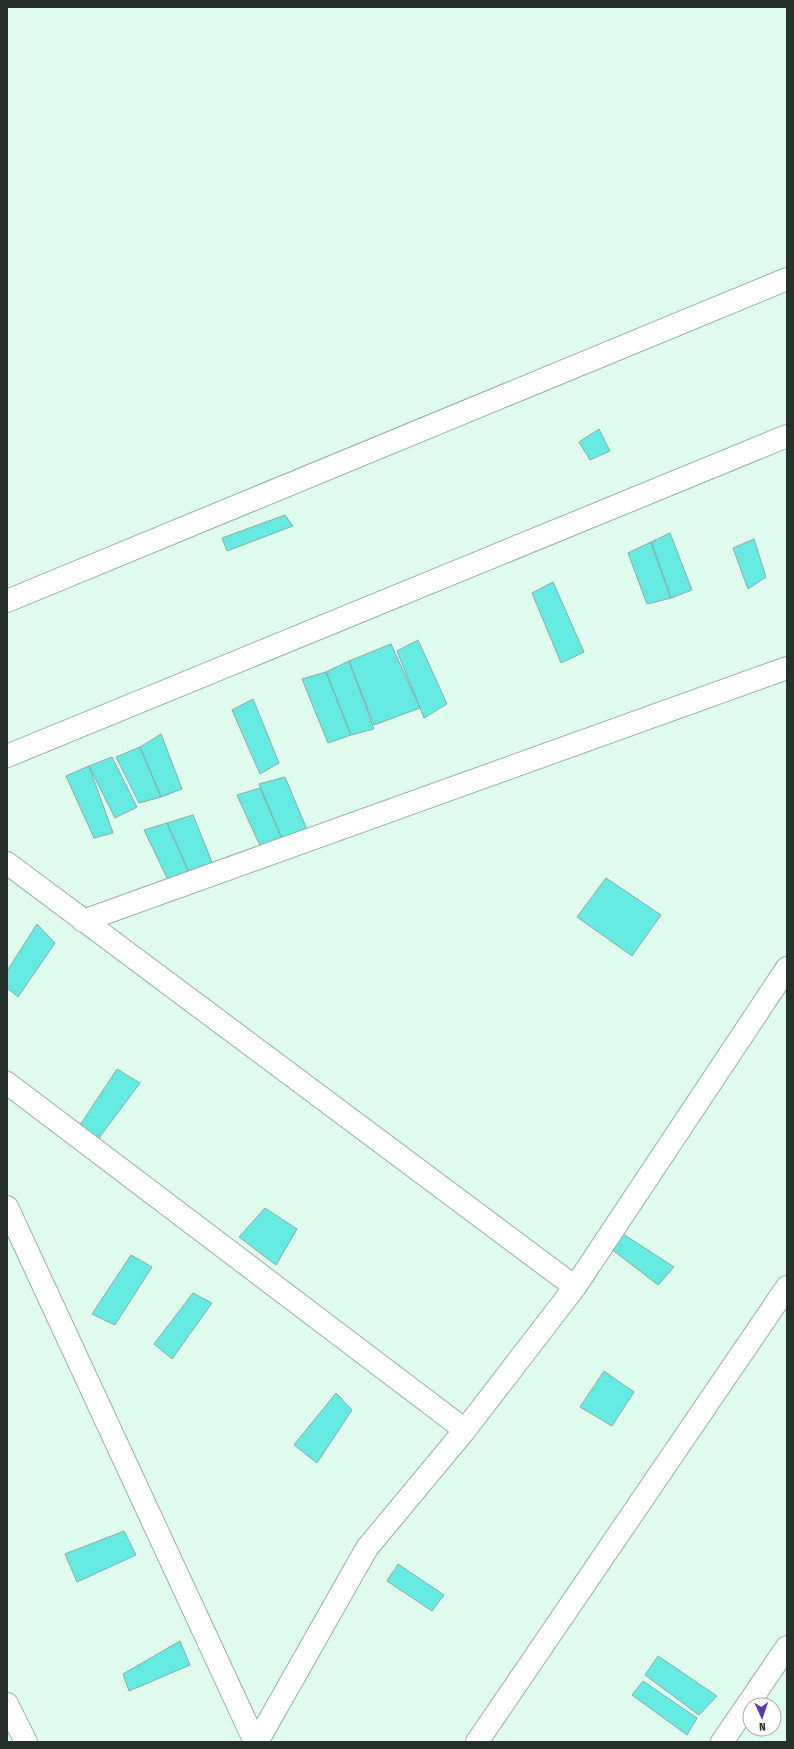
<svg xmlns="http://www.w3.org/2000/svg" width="794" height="1749" font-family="'Fira Sans Condensed',sans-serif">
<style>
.building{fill:#64eae1;stroke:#8baba8}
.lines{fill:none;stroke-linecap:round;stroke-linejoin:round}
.minor-casing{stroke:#97b1a4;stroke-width:24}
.minor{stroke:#fff;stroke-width:22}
</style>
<rect width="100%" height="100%" fill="#dffbed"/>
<path class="building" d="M599 429 610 451 590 460 579 442Z
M285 515 293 526 227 551 222 538Z
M670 533 692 590 671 598 651 542Z
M754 539 766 577 748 589 733 548Z
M651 542 671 598 647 604 628 553Z
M553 582 584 652 561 663 532 593Z
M418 640 447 704 424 718 397 651Z
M391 644 420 708 374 725 349 661Z
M349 661 374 729 351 735 326 672Z
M326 672 351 735 328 743 302 679Z
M253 699 279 763 260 774 232 710Z
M161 734 182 789 161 797 140 747Z
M140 747 161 797 139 803 116 757Z
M112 757 137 807 115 818 89 766Z
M89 766 113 833 94 838 66 776Z
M285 777 308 832 283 841 259 784Z
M260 788 283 841 261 848 237 795Z
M193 815 214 867 191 877 167 823Z
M167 823 191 877 170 884 144 830Z
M606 878 661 915 632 956 577 917Z
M37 924 55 943 18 997 7 988V971Z
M117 1069 140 1083 99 1138 80 1125Z
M265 1208 297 1229 276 1265 239 1237Z
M620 1232 674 1267 658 1285 610 1248Z
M131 1255 152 1267 115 1325 92 1314Z
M193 1293 212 1303 172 1359 154 1344Z
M604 1371 634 1392 612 1426 580 1407Z
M336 1393 352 1410 317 1463 294 1445Z
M124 1531 136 1555 77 1582 65 1554Z
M398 1564 444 1595 432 1611 387 1581Z
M180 1641 190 1665 129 1691 123 1674Z
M658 1656 717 1696 699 1715 645 1675Z
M643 1681 697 1718 687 1735 632 1695Z"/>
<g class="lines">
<defs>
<path id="minor" d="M7 601 787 279
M7 756 787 436
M7 863 575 1287
M83 921 787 668
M7 1083 465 1430
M7 1207 255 1742
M7 1704 26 1742
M257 1742 367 1548 465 1430 575 1287 787 968
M477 1742 787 1287
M722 1742 787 1647"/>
</defs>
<use href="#minor" class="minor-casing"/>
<use href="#minor" class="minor"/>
</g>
<rect width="794" height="1749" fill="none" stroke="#26302b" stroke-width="16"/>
<g transform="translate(762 1717) rotate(177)"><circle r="19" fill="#ffffff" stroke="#a8acaa"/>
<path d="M0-3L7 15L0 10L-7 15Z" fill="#5b37af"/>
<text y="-6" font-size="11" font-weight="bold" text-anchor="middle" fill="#26302b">N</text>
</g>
</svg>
